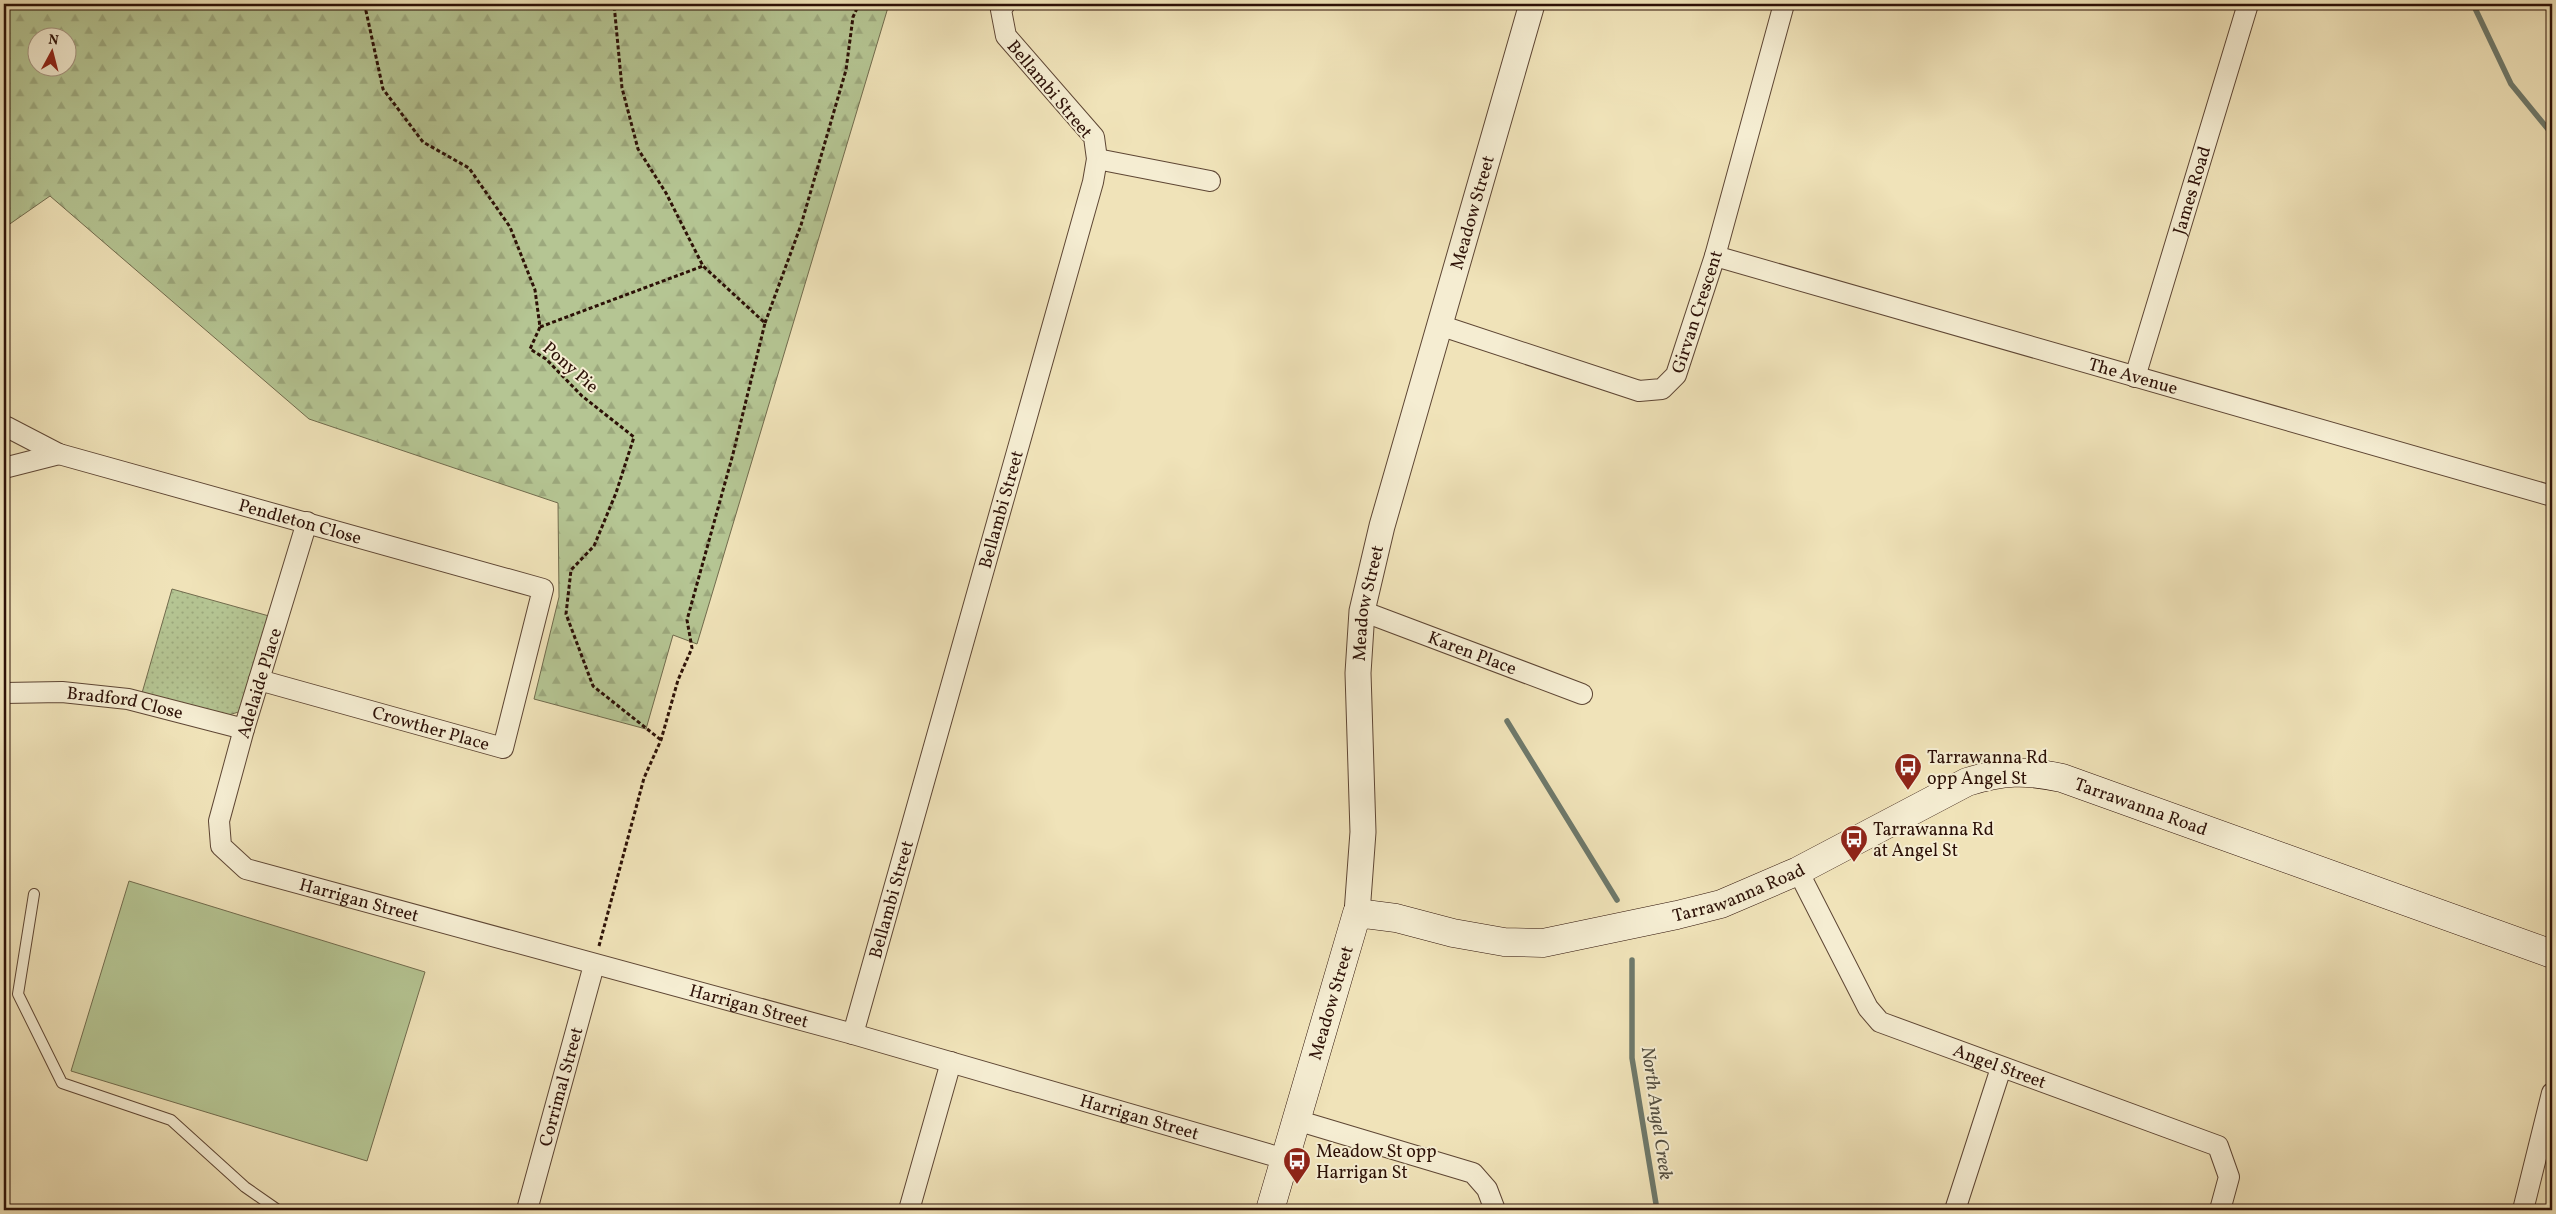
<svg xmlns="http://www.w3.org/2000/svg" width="2556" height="1214" font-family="Vollkorn,serif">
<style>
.grass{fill:#b5c593;stroke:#716b4d}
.forest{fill:url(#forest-firs);stroke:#716b4d;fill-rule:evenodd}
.park{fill:url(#park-dots);stroke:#716b4d}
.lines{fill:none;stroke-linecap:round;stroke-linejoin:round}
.stream{stroke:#6e796b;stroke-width:5.5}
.service-casing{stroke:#5e4634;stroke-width:12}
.minor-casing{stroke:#5e4634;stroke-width:22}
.tertiary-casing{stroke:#5e4634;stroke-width:27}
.secondary-casing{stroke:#2d1107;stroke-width:29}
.path{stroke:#2d1107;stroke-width:3;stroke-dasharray:4 2.5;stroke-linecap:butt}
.service{stroke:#f5edd2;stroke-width:10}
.minor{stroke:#f5edd2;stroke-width:20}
.tertiary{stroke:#f5edd2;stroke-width:25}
.secondary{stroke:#f5edd2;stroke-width:28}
.labels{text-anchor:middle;stroke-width:4;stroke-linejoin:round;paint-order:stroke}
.street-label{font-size:18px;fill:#2d1107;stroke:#f5edd2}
.poi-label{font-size:18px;fill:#2d1107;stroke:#f5edd2;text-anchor:start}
.water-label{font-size:19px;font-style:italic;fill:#534e41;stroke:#f5edd2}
</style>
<defs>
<pattern id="forest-firs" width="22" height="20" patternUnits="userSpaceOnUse" patternTransform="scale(1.25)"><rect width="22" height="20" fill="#b5c593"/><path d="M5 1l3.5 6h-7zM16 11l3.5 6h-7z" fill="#9ca87d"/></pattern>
<pattern id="park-dots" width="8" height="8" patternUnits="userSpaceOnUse" patternTransform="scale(1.25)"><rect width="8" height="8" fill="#b5c593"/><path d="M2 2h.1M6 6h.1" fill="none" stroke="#9ca87d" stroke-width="1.8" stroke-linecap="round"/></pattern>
</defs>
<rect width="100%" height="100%" fill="#f0e3b9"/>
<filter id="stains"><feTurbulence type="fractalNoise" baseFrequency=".004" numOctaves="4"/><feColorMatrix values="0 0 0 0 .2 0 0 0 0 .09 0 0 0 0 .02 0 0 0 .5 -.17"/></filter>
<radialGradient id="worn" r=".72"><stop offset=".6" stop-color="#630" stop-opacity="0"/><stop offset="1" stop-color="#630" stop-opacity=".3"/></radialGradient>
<path class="grass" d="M129 881 425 972 367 1161 71 1071Z"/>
<path class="forest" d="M4 4H889L697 644 673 635 646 729 534 699 559 597 558 503 309 419 50 196 4 228ZM38 38H68V68H38Z"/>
<path class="park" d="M172 589 269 616 242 711 225 716 142 693Z"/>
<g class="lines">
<path class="stream" d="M2473 4 2511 84 2552 134
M1507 721 1617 900
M1632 960V1058L1657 1210"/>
<defs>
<path id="service" d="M34 894 18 994 62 1083 171 1120 245 1187 278 1210"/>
<g id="minor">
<path d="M1097 159 1210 181"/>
<path id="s1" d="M1715 256 2552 496"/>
<path id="s2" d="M1439 325 1639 391 1662 389 1676 375 1715 256 1784 4"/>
<path id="s3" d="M2135 377 2248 4"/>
<path id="s4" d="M4 428 7 427 59 454 543 589 503 748 259 680"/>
<path d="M4 468 59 454"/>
<path id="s5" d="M307 522 244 729 219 821 221 846 246 869 853 1034 1285 1159"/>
<path id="s6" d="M1362 611 1582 694"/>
<path id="s7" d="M4 693 62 692 128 699 244 729"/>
<path id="s8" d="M1798 871 1868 1008 1880 1022 2218 1146 2229 1177 2220 1210"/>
<path id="s9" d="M853 1034 1093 182 1097 159 1094 137 1006 36 1001 10 1005 4"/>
<path d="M1296 1120 1473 1173 1487 1189 1495 1210"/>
<path id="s10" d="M527 1210 594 965"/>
<path d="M909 1210 951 1062"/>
<path d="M1955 1210 2001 1068"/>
<path d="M2523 1210 2552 1093"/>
</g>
<g id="tertiary">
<path id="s11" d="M1357 913 1363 832 1358 673 1362 611 1382 526 1532 4"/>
</g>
<g id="secondary">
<path id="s12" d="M1270 1210 1357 913 1396 918 1453 933 1504 942 1543 943 1677 915 1721 904 1798 871 1967 782C2003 771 2025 770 2062 778L2552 954"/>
</g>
</defs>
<use href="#service" class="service-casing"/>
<use href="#minor" class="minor-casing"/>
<use href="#tertiary" class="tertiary-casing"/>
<use href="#secondary" class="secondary-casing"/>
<path class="path" d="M368 4 366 11 383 89 423 142 469 168 510 227 535 290 540 327 530 349 546 359 582 396 634 437 616 493 594 546 571 570 566 614 593 686 661 740
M765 323 801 225 846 70 853 17 859 4
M540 327 703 266
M599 946 644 778 661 740 678 680 692 648 687 620 733 454 765 323 703 266 666 193 638 149 622 88 614 4"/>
<use href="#service" class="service"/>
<use href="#minor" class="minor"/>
<use href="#tertiary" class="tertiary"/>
<use href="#secondary" class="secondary"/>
</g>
<defs>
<symbol id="bus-pin" viewBox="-11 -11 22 30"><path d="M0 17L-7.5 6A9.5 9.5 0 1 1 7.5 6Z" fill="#8f2418" stroke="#f5edd2"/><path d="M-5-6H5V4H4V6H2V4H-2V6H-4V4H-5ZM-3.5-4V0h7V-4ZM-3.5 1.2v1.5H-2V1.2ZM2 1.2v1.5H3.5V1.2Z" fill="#fff"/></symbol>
</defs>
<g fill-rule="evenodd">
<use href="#bus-pin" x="1892" y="751" width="32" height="43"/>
<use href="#bus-pin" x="1838" y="823" width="32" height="43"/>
<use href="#bus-pin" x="1281" y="1145" width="32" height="43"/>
</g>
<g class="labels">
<g class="street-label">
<text transform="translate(1050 89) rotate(50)" y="6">Bellambi Street</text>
<text dy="6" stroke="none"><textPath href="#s3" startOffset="195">James Road</textPath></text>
<text dy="6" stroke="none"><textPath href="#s11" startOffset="716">Meadow Street</textPath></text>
<text dy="6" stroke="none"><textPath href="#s2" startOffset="320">Girvan Crescent</textPath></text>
<text transform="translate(571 367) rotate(41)" y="6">Pony Pie</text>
<text dy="6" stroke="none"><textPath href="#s1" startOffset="435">The Avenue</textPath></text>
<text dy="6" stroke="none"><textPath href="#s9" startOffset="545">Bellambi Street</textPath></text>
<text dy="6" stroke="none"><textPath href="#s4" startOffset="312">Pendleton Close</textPath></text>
<text dy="6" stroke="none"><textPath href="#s11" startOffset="311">Meadow Street</textPath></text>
<text dy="6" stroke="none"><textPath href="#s6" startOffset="118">Karen Place</textPath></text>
<text transform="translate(259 683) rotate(-73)" y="6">Adelaide Place</text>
<text dy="6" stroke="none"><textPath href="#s7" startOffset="122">Bradford Close</textPath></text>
<text transform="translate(431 728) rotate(16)" y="6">Crowther Place</text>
<text dy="6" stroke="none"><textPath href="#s12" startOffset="1136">Tarrawanna Road</textPath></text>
<text dy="6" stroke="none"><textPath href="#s12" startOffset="701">Tarrawanna Road</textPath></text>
<text dy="6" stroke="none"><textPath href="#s9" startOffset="140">Bellambi Street</textPath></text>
<text dy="6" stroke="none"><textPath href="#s5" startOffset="488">Harrigan Street</textPath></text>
<text dy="6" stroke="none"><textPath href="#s12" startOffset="216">Meadow Street</textPath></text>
<text dy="6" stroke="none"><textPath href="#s5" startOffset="892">Harrigan Street</textPath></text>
<text dy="6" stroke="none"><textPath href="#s8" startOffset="300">Angel Street</textPath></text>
<text dy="6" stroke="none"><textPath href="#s10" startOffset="128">Corrimal Street</textPath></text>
<text dy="6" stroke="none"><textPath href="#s5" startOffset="1298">Harrigan Street</textPath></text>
</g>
<g class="poi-label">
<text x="1927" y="763">Tarrawanna Rd<tspan x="1927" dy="21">opp Angel St</tspan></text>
<text x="1873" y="835">Tarrawanna Rd<tspan x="1873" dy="21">at Angel St</tspan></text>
<text x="1316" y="1157">Meadow St opp<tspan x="1316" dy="21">Harrigan St</tspan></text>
</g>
<g class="water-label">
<text transform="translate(1658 1113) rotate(82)" y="7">North Angel Creek</text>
</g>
</g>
<rect width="2556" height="1214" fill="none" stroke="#f0e3b9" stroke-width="20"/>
<rect x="5" y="5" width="2546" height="1204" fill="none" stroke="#2d1107" stroke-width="2.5"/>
<rect x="10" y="10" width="2536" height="1194" fill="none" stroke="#2d1107"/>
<g transform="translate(52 52) rotate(7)"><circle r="24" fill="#f5edd2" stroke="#a59581"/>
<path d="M0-4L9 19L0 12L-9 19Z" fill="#8f2418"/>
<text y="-8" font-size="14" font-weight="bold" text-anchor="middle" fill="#2d1107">N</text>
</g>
<rect width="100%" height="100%" filter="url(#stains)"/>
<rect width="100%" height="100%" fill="url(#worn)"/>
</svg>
